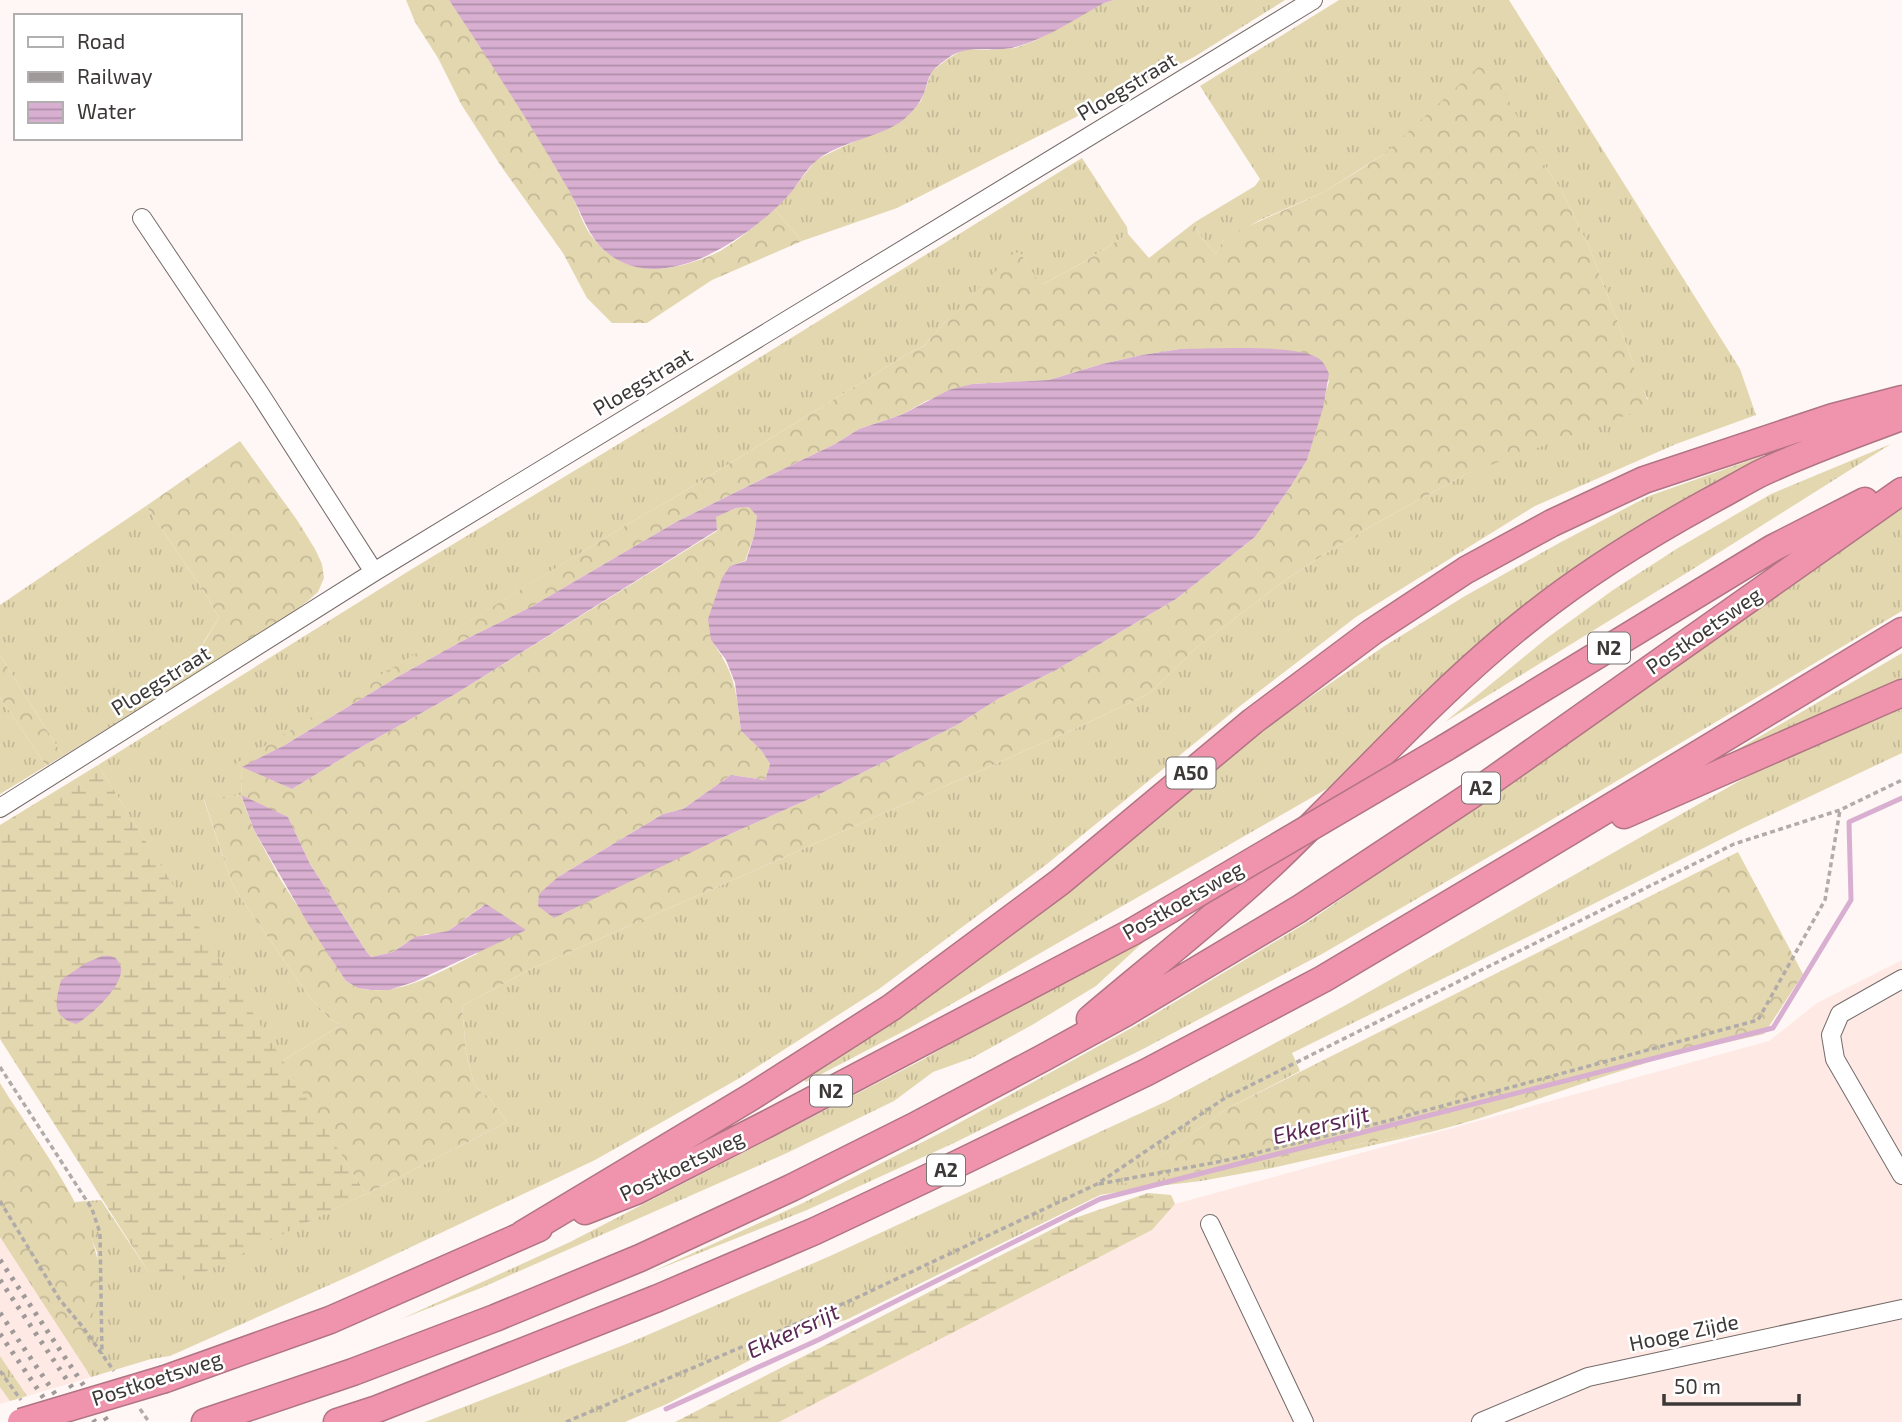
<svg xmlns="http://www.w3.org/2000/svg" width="1902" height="1422" font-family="'Exo 2',sans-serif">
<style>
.built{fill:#fee9e5}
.grass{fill:url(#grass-tufts)}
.forest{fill:url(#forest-crowns);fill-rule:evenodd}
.wetland{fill:url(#wetland-marsh)}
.water{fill:url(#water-rules)}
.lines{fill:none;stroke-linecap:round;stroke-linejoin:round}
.stream{stroke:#d8afd1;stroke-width:5}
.minor-casing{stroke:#756b69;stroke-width:20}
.highway-casing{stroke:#b17484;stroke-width:29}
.path{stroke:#b1aba9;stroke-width:3.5;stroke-dasharray:5 3.5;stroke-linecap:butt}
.minor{stroke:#fff;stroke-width:18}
.highway{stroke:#f094ad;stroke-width:26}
.rail{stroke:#9f9a98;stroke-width:5;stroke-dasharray:3.5 7;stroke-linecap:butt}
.highway-bridge-casing{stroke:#b17484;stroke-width:29;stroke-linecap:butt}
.highway-bridge{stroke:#f094ad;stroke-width:26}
.labels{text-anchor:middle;stroke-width:5;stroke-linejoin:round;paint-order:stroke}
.shield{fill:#fff;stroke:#767473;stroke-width:2}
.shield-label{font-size:19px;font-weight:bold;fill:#3c3837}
.street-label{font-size:21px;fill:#3c3837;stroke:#fff}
.water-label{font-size:23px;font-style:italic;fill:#5a2854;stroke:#fff}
</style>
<defs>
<pattern id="grass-tufts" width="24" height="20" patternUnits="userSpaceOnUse" patternTransform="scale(1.75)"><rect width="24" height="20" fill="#e3d7af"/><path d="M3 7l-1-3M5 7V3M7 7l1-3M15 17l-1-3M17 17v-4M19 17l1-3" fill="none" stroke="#c4b997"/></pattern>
<pattern id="forest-crowns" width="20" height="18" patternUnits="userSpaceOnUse" patternTransform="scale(1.75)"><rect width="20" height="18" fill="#e3d7af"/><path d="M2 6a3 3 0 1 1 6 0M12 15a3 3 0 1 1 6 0" fill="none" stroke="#c4b997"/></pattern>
<pattern id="wetland-marsh" width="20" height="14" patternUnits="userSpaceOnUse" patternTransform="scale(1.75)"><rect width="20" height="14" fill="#e3d7af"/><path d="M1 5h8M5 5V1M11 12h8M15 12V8" fill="none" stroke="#c4b997"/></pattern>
<pattern id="water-rules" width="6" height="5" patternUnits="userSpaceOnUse" patternTransform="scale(1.75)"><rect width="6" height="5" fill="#d8afd1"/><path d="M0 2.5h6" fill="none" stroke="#b08faa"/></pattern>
</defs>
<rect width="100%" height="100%" fill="#fef7f5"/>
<path class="built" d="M1902 960V1422H779L1152 1230 1175 1204 1769 1041 1817 1003Z
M0 1210 102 1374 0 1404Z"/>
<path class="grass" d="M1114 0H1285L1194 57 897 208 802 241 774 209 787 197 816 160 842 147 902 121 921 101 932 71 949 58 964 49 988 50 1015 48 1034 41 1104 3Z
M1339 0H1509L1740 369 1756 415 1676 444 1535 506 1356 617 1240 706 1047 864 879 989 738 1079 595 1160 354 1274 170 1356 151 1359 91 1377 78 1357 99 1289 97 1252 75 1202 101 1200 148 1271 196 1275 366 1194 507 1122 489 1097 482 1093 474 1084 466 1052 462 1006 529 970 1079 727 1150 693 1196 648 1288 578 1334 548 1375 524 1466 474 1648 399 1634 373 1633 362 1589 247 1562 191 1543 163 1384 154 1324 192 1258 221 1223 241 1216 254C1208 245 1197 234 1195 222L1255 186 1260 179 1200 86Z
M1082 158 1127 227 1128 234 1084 262 1043 284 1039 283 1021 254 946 321 924 346 911 352 680 494 628 524 236 764 242 767 241 795 204 800 230 878 236 891 308 995 330 1019 341 1025 282 1061 98 765 412 569 683 405Z
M1891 444 1693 569 1445 722 1547 638 1613 590 1678 548 1771 494Z
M1785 448 1757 466 1658 514 1574 570 1419 701 1330 787 908 1029 806 1082 803 1079 901 1016 1069 893 1261 731 1383 647 1465 596 1561 542 1649 496Z
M146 506 207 596 219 618 203 643 208 666 63 756 0 655V605Z
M1902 507V611L1511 844 1322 954 1143 1049 954 1143 807 1210 649 1273 803 1203 948 1129 1135 1026 1311 920 1729 630Z
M1902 653V682L1692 776Z
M0 697 46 766 0 794Z
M1902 704V753L1745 827 1554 924 1292 1053 1300 1071 1228 1108 1124 1183 1431 1132 1272 1168 1201 1181 1141 1188 1100 1195 846 1320 809 1329 667 1404 625 1422H425L629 1343 830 1256 1167 1101 1344 1006 1778 759Z
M1153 933 1096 986 1032 1025 972 1058 933 1072 894 1101 787 1153 481 1288 401 1319 570 1242 922 1060 1021 1003Z
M0 1356 27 1396 10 1401 0 1387Z"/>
<path class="forest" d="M406 0H449C481 48 513 95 542 144 552 163 565 181 574 200 579 211 583 224 590 234 622 279 669 274 714 254 732 246 760 222 774 209L802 241 712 280 647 323H612L587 298 563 253 501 166 461 104 438 58 415 22Z
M1486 60 1543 163 1562 191 1589 247 1633 362C1635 380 1647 391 1649 407L1466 474 1375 524 1334 548 1288 578 1196 648 1150 693 1079 727 529 970 462 1006 466 1052 474 1084 482 1093 489 1097 507 1122 366 1194 282 1061 341 1025 330 1019 308 995 236 891 230 878 204 799 241 795 242 768 235 764 628 524 680 494 911 352 924 346 946 321 1015 252 1021 254 1039 282 1043 284 1084 262 1128 234 1149 258 1195 222C1197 234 1208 245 1216 254L1223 241 1231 234 1324 192 1361 169 1384 154ZM1180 349 1279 350 1303 353 1329 381 1307 460 1291 486 1255 537 1176 599 1056 670 998 699 957 725 818 795 717 840 558 877 663 814 683 809 731 775 765 780 770 764 761 750 741 731C736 690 736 675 711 640L730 566 745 561 754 536 757 516 749 506 736 508 715 517 717 531 457 693 356 750 292 789 243 767 283 746 399 676 464 640 529 608 676 522 742 489 835 444 859 429 901 415 926 401 972 384 1049 380 1102 364 1142 355ZM241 796 288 817 310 864 366 951 371 957 393 952 406 943 426 934H441L448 931 484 905 477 954C447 968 406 993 372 990 362 990 354 986 346 981L282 882 254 830Z
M240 441 297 520 315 549 322 564 324 578 318 592 309 600 292 613 208 666 203 644 219 618 207 596 146 506Z
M0 655 63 756 46 766 0 697Z
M1738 852 1803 974 1764 1034C1726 1043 1687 1050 1649 1062 1576 1084 1505 1113 1431 1132L1122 1184 1228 1108Z
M0 1083C29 1132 110 1233 99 1290 95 1313 85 1335 78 1357L0 1237Z"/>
<path class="wetland" d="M98 765 366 1194 196 1276C185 1279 166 1287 155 1280 152 1278 150 1274 148 1271L0 1039V825Z
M1148 1193 1171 1195 1175 1204 1152 1230 779 1422H675L1072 1219Z"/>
<path class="water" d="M449 0H1114L1104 3C1077 18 1049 37 1019 46 993 55 971 42 948 58 943 62 935 67 932 72 926 81 926 93 920 101 916 108 908 116 902 121 878 138 838 142 816 161 804 171 797 187 786 198 746 240 660 299 605 251 589 237 583 217 573 198 568 188 562 179 557 170 523 112 486 56 449 0Z
M1180 349C1211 349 1291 344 1316 357 1324 361 1326 367 1329 374L1323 408 1307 460 1291 486 1255 537 1176 599 1056 670 998 699 957 725 818 795 717 840 554 918 538 906 539 894 558 877 663 814 683 809 731 775 765 780 770 764 761 750 741 731 735 683 726 660 711 640 708 619 722 578 730 566 746 561 754 536 757 516 749 507 736 508 716 517 717 530 457 693 356 750 292 789 242 767 283 746 399 676 464 640 529 608 676 522 742 489 835 444 859 429 901 415 949 390 972 384 1049 380 1102 364 1142 355Z
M241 795 288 817 310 864 366 951 371 957 393 952 415 937 448 931 486 904 526 930 414 982 389 990H371L358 988 346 981 307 922 254 830Z
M102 956C105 956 109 955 113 957 117 958 118 961 120 965 128 982 90 1017 76 1024 50 1016 56 1001 61 980L86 963Z"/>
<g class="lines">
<path class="stream" d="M666 1409 818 1340 1100 1199 1773 1028 1851 900 1849 822 1902 798"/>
<defs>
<path id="minor" d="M142 218 260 394 374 572
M0 808 374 572 1313 0
M1902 979 1840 1014 1831 1035 1835 1059 1902 1175
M1210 1224 1304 1422
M1481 1422 1588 1377 1902 1309"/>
<path id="highway" d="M1445 748 1773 548 1865 501
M1624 815 1902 693
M1090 1019C1150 968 1213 919 1271 865 1358 782 1437 691 1531 617 1586 573 1646 536 1708 502 1725 493 1742 483 1759 474 1805 452 1854 435 1901 417
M585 1211 636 1191 767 1124 1132 932
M523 1234 751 1097 892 1007 1060 882 1253 721 1372 632 1466 570 1552 523 1644 480 1833 417 1902 399
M165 1379 330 1320 539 1228
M205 1422 353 1372 495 1318 640 1258 791 1188 913 1127 1043 1058 1125 1013 1299 909 1473 794 1902 491
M337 1422 377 1409 658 1298 815 1231 957 1164 1147 1072 1323 979 1526 858 1902 631"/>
</defs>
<use href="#minor" class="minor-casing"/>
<use href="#highway" class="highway-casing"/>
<path class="path" d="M0 1067 92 1209 100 1233 102 1354
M1099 1184 1223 1161 1387 1121 1758 1020 1825 900 1840 810
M0 1201 60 1300 82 1326 114 1371
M0 1371 21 1400
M140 1409 149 1422
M566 1422 854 1299 1097 1184 1225 1098 1734 844 1840 810 1902 780"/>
<use href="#minor" class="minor"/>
<use href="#highway" class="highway"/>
<path class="rail" d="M0 1260 108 1422
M0 1280 95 1422
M0 1313 74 1422
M0 1334 60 1422"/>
<defs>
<path id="highway-bridge" d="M1132 932 1445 748
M21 1422 165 1379"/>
</defs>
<use href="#highway-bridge" class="highway-bridge-casing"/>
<use href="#highway-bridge" class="highway-bridge"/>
</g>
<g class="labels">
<g class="shield">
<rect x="1588" y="632.5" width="42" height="31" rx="5"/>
<rect x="1166.5" y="757.5" width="49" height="31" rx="5"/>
<rect x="1462" y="772.5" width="38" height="31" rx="5"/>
<rect x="810" y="1075.5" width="42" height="31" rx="5"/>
<rect x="927" y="1154.5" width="38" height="31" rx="5"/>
</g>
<g class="shield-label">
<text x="1609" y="655">N2</text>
<text x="1191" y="780">A50</text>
<text x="1481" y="795">A2</text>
<text x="831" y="1098">N2</text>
<text x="946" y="1177">A2</text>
</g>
<g class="street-label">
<text transform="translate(1127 87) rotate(-31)" y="7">Ploegstraat</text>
<text transform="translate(643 382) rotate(-31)" y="7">Ploegstraat</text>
<text transform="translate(1704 631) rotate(-35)" y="7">Postkoetsweg</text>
<text transform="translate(161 681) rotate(-32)" y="7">Ploegstraat</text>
<text transform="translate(1183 901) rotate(-30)" y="7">Postkoetsweg</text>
<text transform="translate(682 1166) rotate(-26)" y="7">Postkoetsweg</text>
<text transform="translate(1684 1333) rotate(-12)" y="7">Hooge Zijde</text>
<text transform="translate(157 1379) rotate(-18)" y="7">Postkoetsweg</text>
</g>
<g class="water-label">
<text transform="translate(1321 1125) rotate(-14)" y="8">Ekkersrijt</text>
<text transform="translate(793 1331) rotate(-25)" y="8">Ekkersrijt</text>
</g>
</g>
<rect x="14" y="14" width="228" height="126" fill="#ffffff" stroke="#b1afaf" stroke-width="2"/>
<rect x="28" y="37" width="35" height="10" fill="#ffffff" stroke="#b1afaf" stroke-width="2"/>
<text x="77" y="49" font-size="21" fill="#3c3837">Road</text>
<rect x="28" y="72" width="35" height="10" fill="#9f9a98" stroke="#b1afaf" stroke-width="2"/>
<text x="77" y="84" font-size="21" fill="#3c3837">Railway</text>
<rect x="28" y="102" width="35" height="21" fill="url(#water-rules)" stroke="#b1afaf" stroke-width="2"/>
<text x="77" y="119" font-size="21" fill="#3c3837">Water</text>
<path d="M1664 1394v10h135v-10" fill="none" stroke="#3c3837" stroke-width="3.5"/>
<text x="1674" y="1394" font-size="21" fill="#3c3837" stroke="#ffffff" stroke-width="5" paint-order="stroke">50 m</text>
</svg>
